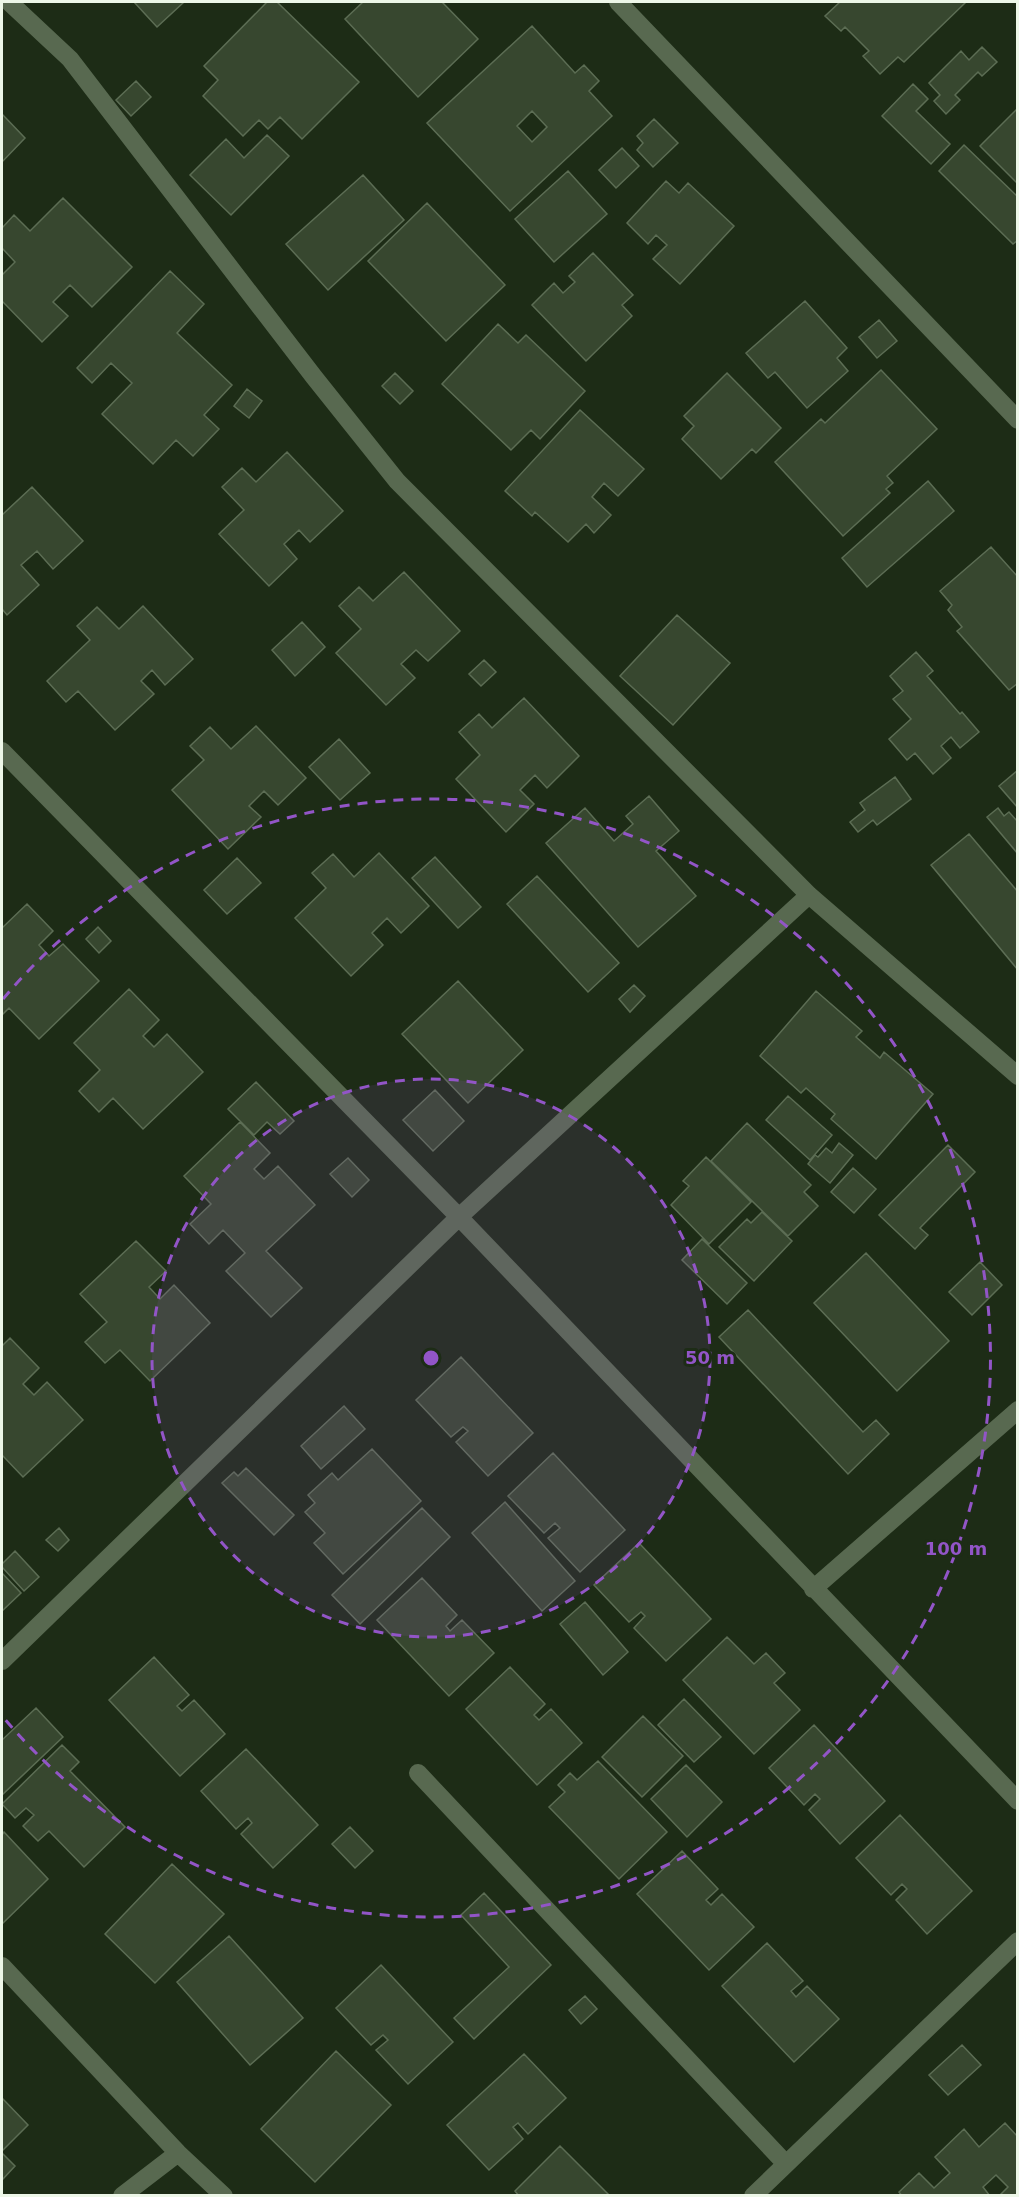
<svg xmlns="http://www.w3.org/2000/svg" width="1019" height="2197" font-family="'DejaVu Sans',sans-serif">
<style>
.building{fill:#37472f;stroke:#5c6d54;stroke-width:1.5;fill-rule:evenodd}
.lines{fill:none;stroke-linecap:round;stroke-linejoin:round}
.minor{stroke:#586950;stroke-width:18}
.ring{fill:none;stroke:#9255c7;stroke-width:3;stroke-dasharray:10 8}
.centre{fill:#9255c7;stroke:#1d2c16;stroke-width:3}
.ring-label{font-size:18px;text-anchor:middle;font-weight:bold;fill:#9255c7;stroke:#1d2c16;stroke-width:6;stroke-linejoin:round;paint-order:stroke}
</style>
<rect width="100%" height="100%" fill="#1d2c16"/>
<path class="building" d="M134 2H184L157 27Z
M267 2H277L359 82 302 139 280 117 268 129 259 120 243 136 203 96 218 80 204 66Z
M363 2H442L478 39 418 97 345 19Z
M840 2H966L904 62 898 57 880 74 863 56 869 51 845 27 841 31 825 16Z
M532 26 575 73 584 65 599 81 589 91 612 116 510 211 427 123ZM532 111 547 127 532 142 517 126Z
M982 47 997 62 982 76 978 72 955 95 960 100 946 114 934 101 940 95 929 83 961 51 969 60Z
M136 81 151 97 131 116 116 100Z
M913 84 928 99 916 111 950 144 931 164 882 116Z
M1018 108V184L980 146Z
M2 114 25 138 2 162Z
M654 119 678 143 653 167 637 150 643 143 637 136Z
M267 135 289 156 231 215 190 175 226 139 244 158Z
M964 145 1018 197V240L1013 244 939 171Z
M622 148 639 166 616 188 599 170Z
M568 171 607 214 554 262 515 219Z
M363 175 404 220 328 290 286 244Z
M666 181 679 193 688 183 734 226 680 284 653 259 667 245 656 235 648 244 627 223Z
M63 198 132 267 92 307 70 285 53 302 68 316 42 342 2 301V275L15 262 2 248V228L14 215 30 231Z
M427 203 505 285 446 341 368 261Z
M593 253 633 295 622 305 632 316 586 361 532 305 554 283 563 293 575 282 569 276Z
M170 271 204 304 177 333 232 385 204 415 219 429 193 456 176 440 153 464 102 414 132 383 111 363 92 383 77 368Z
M805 301 847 348 837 358 848 371 807 408 775 372 768 378 746 353Z
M879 320 897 341 877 358 859 337Z
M498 324 518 343 526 335 585 391 540 439 531 430 511 450 442 384Z
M881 370 937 429 887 476 893 483 886 489 890 493 843 536 775 462 821 419 825 423Z
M395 373 413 391 400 404 382 386Z
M727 373 781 428 756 453 752 449 721 479 682 439 694 426 684 416Z
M247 389 262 401 249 418 234 406Z
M580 410 644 469 618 496 604 483 592 497 611 515 594 533 586 524 568 542 535 512 532 516 505 491Z
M287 452 343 511 310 542 299 530 284 544 297 559 269 586 219 534 244 510 222 487 242 468 256 482Z
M928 481 954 511 867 587 842 558Z
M32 487 83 541 53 569 37 551 21 565 39 585 7 615 2 609V515Z
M991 547 1018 577V683L1009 690 957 631 962 627 948 610 952 605 940 591Z
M404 572 460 631 428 661 416 650 401 664 415 678 386 705 336 653 361 629 339 606 359 587 373 601Z
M143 606 193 659 165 685 152 670 141 681 154 694 115 730 78 691 66 702 47 681 90 640 77 626 97 607 119 629Z
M677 615 730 663 673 725 620 676Z
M302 622 325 647 295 676 272 650Z
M916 652 933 671 927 676 960 714 962 712 979 732 960 748 951 737 941 746 951 758 933 774 915 753 907 760 889 739 911 719 893 699 903 691 890 676Z
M484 660 496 672 481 686 469 674Z
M524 698 579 756 547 788 535 775 520 790 534 804 506 832 456 779 480 755 459 732 479 714 492 728Z
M256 726 306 778 278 805 264 791 249 806 261 817 228 849 172 790 204 760 190 746 210 727 231 749Z
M339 739 370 773 340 800 309 767Z
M1018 770V808L999 786Z
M895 777 911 799 877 825 873 820 858 832 850 822 865 810 860 803Z
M649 796 679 831 656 851 696 896 638 947 546 843 585 808 614 841 633 824 626 816Z
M998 808 1004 816 1009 812 1018 822V854L987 817Z
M969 834 1018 892V970L931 865Z
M379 853 429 906 401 933 387 918 372 933 383 945 351 976 295 918 326 888 312 873 333 854 354 877Z
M435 857 481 907 458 928 412 878Z
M237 858 261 883 227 914 204 890Z
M537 876 619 963 588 992 507 904Z
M27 904 53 931 39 945 49 956 63 944 99 981 39 1039 9 1008 2 1015V928Z
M98 927 111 941 99 953 86 939Z
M458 981 523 1050 468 1103 402 1034Z
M634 985 645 996 630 1012 619 999Z
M129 989 159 1020 143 1036 154 1047 167 1034 203 1072 143 1129 113 1098 99 1112 79 1091 100 1070 74 1043Z
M816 991 862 1031 856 1037 880 1058 884 1052 933 1094 876 1159 831 1119 835 1114 806 1088 801 1093 760 1056Z
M256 1082 294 1121 280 1134 267 1122 254 1135 228 1109Z
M435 1090 464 1121 433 1151 403 1120Z
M788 1096 832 1135 810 1160 766 1120Z
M240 1122 270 1153 254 1169 264 1179 278 1166 315 1205 266 1251 302 1288 271 1317 226 1271 245 1253 223 1230 209 1244 190 1224 211 1204 184 1176Z
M747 1123 811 1185 804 1192 818 1206 788 1236 711 1161Z
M839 1143 853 1155 830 1183 808 1164 815 1155 818 1157 826 1148 832 1153Z
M948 1145 975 1172 920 1228 928 1235 915 1249 879 1215Z
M706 1157 751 1202 709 1244 671 1205 689 1186 683 1181Z
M348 1158 369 1180 352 1197 330 1174Z
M853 1168 876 1189 854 1213 831 1192Z
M762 1212 792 1241 754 1281 719 1247 747 1219 751 1223Z
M702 1239 747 1283 727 1304 682 1260Z
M136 1241 166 1271 149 1287 160 1299 174 1285 210 1323 150 1381 120 1350 105 1363 85 1342 107 1322 80 1294Z
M866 1253 949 1341 897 1391 814 1303Z
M980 1262 1002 1285 972 1315 949 1292Z
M748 1310 863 1432 876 1420 889 1434 848 1474 719 1337Z
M10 1338 39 1368 23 1384 34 1395 47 1382 83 1420 23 1477 2 1455V1346Z
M461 1357 533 1433 488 1476 456 1442 468 1431 463 1427 451 1437 416 1400Z
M344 1406 365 1429 321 1469 301 1446Z
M372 1449 421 1501 343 1574 314 1543 325 1533 305 1512 315 1503 308 1495 332 1473 338 1480Z
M553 1453 625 1530 580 1572 548 1538 560 1528 555 1523 544 1533 508 1496Z
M246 1468 294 1515 274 1535 222 1483 234 1472 238 1476Z
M505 1502 575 1581 542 1611 472 1533Z
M422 1508 450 1537 360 1624 332 1595Z
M59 1528 69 1540 58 1551 46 1540Z
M639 1543 711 1619 666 1661 634 1628 645 1616 641 1612 629 1622 594 1585Z
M15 1551 39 1577 24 1591 2 1567V1564Z
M2 1573 21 1593 2 1611Z
M422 1578 457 1615 446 1626 450 1631 462 1620 494 1653 449 1696 377 1620Z
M585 1602 628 1652 603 1675 560 1624Z
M727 1637 754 1664 766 1653 785 1673 774 1683 800 1710 754 1754 683 1680Z
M154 1657 189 1695 177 1706 182 1711 194 1700 225 1734 180 1776 109 1700Z
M510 1667 545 1704 534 1715 539 1720 551 1709 582 1743 537 1785 466 1709Z
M684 1699 721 1737 694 1762 658 1725Z
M36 1708 63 1737 2 1795V1740Z
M643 1716 683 1756 642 1797 602 1757Z
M814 1725 885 1801 840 1844 809 1810 820 1799 815 1794 804 1805 769 1768Z
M62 1745 79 1762 70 1771 125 1827 84 1867 49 1831 38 1841 23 1826 34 1815 26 1808 15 1818 2 1804Z
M246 1749 318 1825 273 1868 241 1834 252 1823 248 1818 236 1829 201 1791Z
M598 1761 667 1832 619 1879 549 1807 565 1792 558 1785 570 1773 577 1780Z
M686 1765 722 1802 687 1837 651 1799Z
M900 1815 972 1891 927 1934 896 1900 907 1889 902 1884 891 1895 856 1858Z
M350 1827 373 1851 355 1868 332 1844Z
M4 1832 48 1879 2 1924V1835Z
M682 1851 718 1889 706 1900 711 1905 722 1894 754 1927 709 1970 637 1894Z
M172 1864 224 1914 155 1983 105 1934Z
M484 1893 551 1965 474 2039 454 2018 509 1967 461 1915Z
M229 1936 303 2018 250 2065 177 1982Z
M767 1943 803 1981 791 1991 796 1997 807 1986 839 2019 794 2062 722 1986Z
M381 1965 453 2042 408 2084 376 2050 388 2040 383 2035 371 2045 336 2008Z
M585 1996 597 2009 581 2024 569 2010Z
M962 2045 981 2065 948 2095 929 2075Z
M336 2051 391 2105 315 2182 261 2129Z
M524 2054 566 2098 528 2134 518 2123 513 2127 523 2139 489 2170 447 2125Z
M2 2098 28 2125 2 2151Z
M1005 2123 1018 2137V2196H999L1008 2187 996 2175 983 2187 990 2196H902L899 2192 919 2173 934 2188 950 2173 935 2157 964 2129 979 2147Z
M560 2146 610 2196H519L515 2191Z
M2 2153 15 2166 2 2180Z"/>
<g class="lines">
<path class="minor" d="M9 2 70 59 314 377 397 481 809 895 1018 1076
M618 2 1018 420
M2 751 459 1217 1018 1801
M813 1589 1018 1410
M2 1661 459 1217 809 895
M418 1773 786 2164
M2 1966 178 2153 224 2196
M122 2196 178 2153
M753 2196 1018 1941"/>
</g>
<circle cx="431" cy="1358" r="279" fill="#9255c7" fill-opacity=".12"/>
<g class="ring">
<circle cx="431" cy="1358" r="279"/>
<path d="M3 999A559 559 0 1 1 3 1717"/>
</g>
<circle cx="431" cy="1358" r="9" class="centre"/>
<g class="ring-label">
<text x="710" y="1364">50 m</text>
<text x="956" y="1555">100 m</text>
</g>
<rect width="1019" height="2197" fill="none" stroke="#edf7e8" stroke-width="6"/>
</svg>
